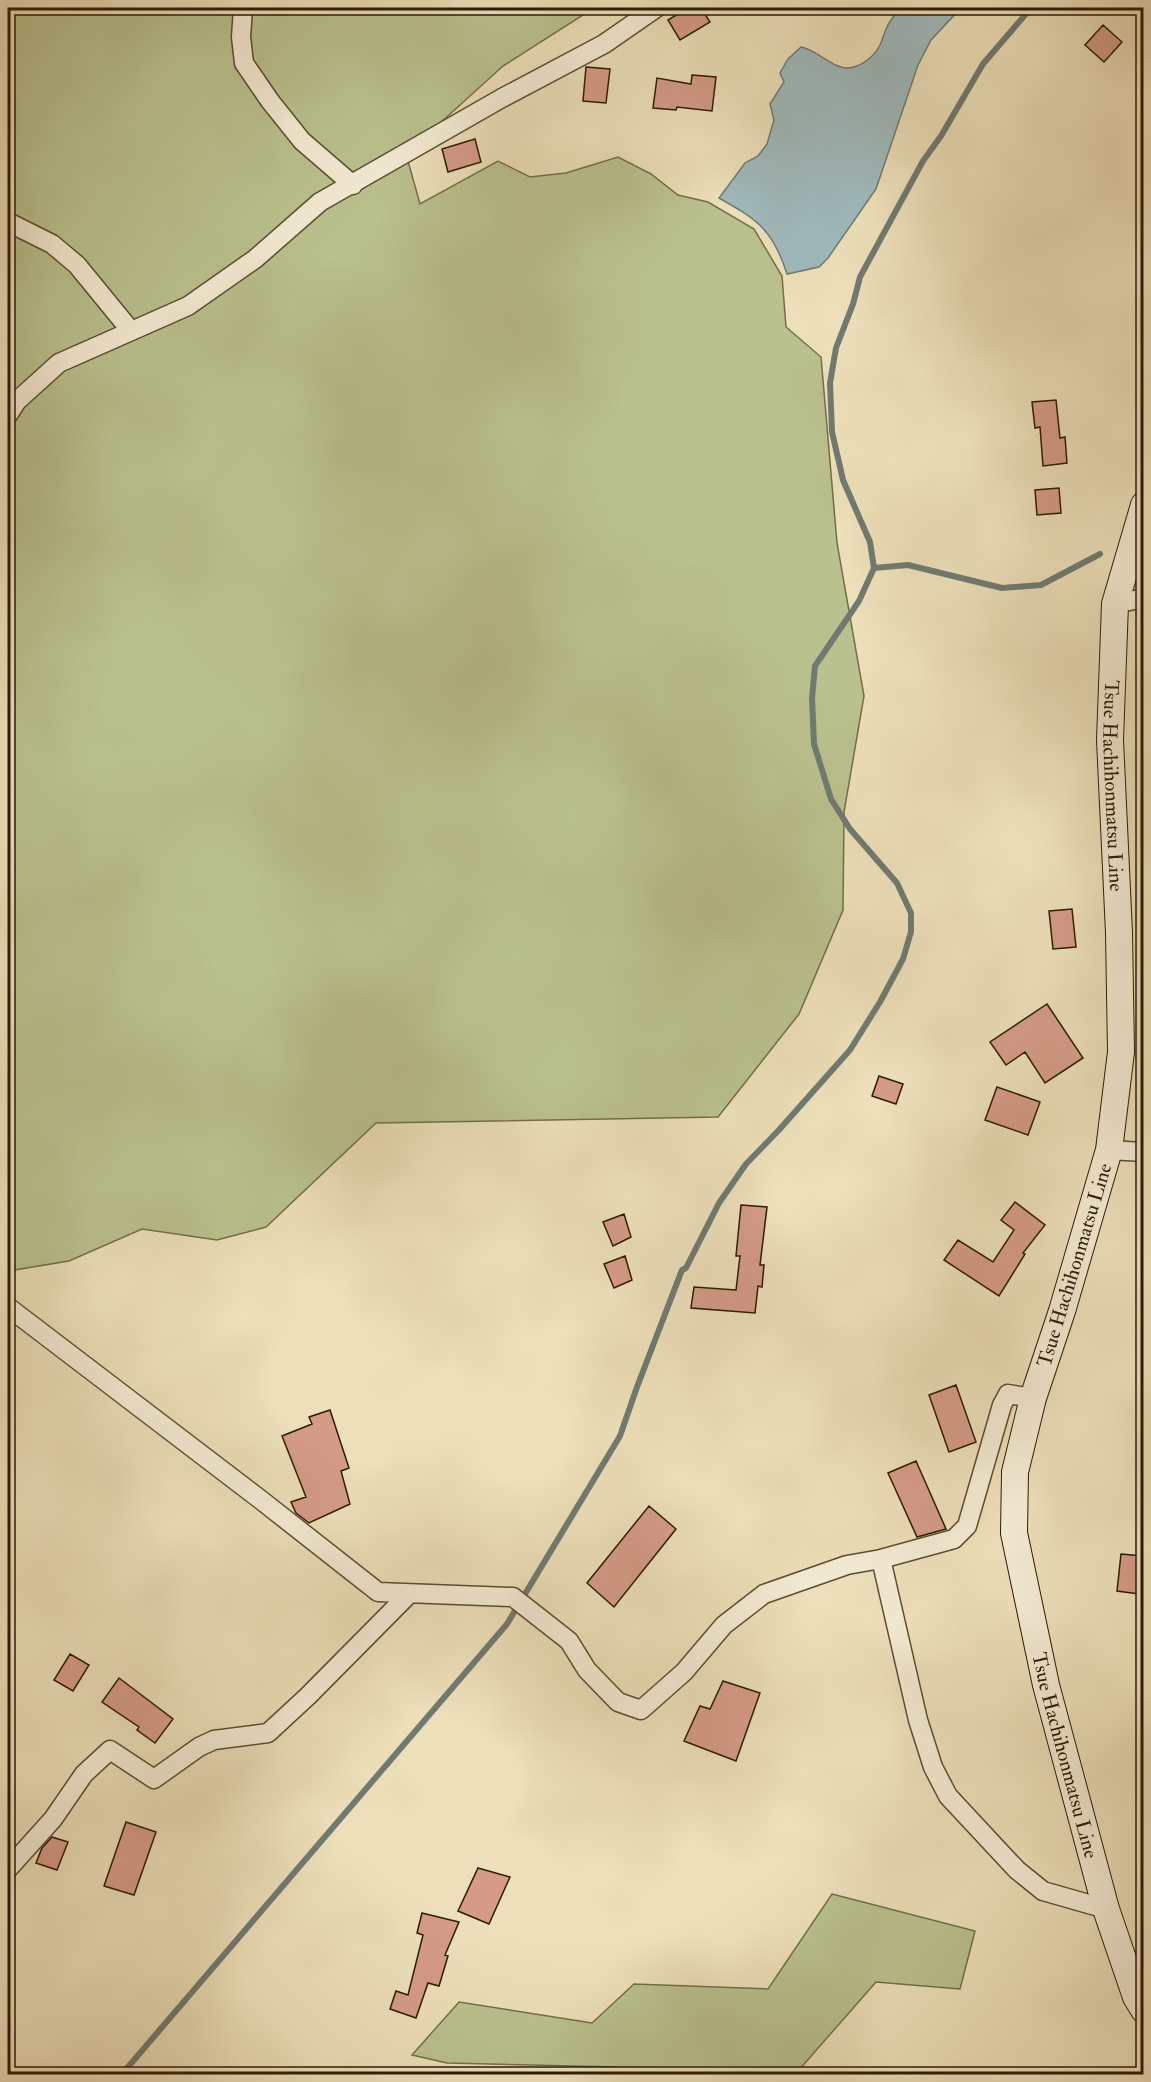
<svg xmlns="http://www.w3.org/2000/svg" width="1151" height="2082" font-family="'IM FELL Double Pica',serif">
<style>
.green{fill:#b9c18e;stroke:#726e48;stroke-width:1.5}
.water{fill:#9fb9bb;stroke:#717a71;stroke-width:1.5}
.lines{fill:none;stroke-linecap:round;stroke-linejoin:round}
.stream{stroke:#717a71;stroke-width:6}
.building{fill:#d59b87;stroke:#2b1b03;stroke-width:1.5}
.minor-casing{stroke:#5b4c30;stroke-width:21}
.secondary-casing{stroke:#2b1b03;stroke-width:28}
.minor{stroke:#f3ead2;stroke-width:18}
.secondary{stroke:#f3ead2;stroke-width:26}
.labels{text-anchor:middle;stroke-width:6;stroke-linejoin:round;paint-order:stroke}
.street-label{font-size:20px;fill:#2b1b03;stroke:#f3ead2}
</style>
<rect width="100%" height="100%" fill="#ecdfb9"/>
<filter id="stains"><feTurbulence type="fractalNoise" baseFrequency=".00333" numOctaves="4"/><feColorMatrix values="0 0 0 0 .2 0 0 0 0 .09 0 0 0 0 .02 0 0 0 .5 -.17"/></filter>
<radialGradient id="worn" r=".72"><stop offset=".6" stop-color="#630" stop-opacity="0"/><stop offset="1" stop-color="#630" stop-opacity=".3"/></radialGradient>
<path class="green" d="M8 8H594L503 66 406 154 420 204 498 161 530 177 566 173 618 157 651 174 678 195 708 202 754 229 782 276 786 327 821 357 837 543 864 696 844 812 843 910 799 1014 718 1117 376 1123 266 1227 217 1240 142 1229 69 1261 8 1271Z
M832 1894 975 1931 960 1989 876 1982 798 2071 447 2063 412 2055 459 2002 592 2023 634 1984 768 1989Z"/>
<path class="water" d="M900 8H961L931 40 918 65 876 189 828 258 819 267 787 274C773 230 758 220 719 198L745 163 758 156 767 144 774 120 770 104 784 82 780 73 788 59 801 47C815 50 824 60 838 66 854 73 873 59 880 45 883 39 884 33 887 27 890 20 896 14 900 8Z"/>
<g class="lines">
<path class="stream" d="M874 568 908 565 1002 588 1041 585 1100 554
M122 2074 507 1624 620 1436 637 1387 682 1270 686 1268 719 1203 746 1164 778 1131 850 1050 880 1002 903 959 911 932V913L897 883 850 829 831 799 814 744 812 698 815 666 859 601 874 568 870 542 843 480 832 432 830 383 836 348 853 304 860 277 923 161 941 136 983 64 1031 8"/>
</g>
<path class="building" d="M688 8H701L710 22 680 40 668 20Z
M1103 25 1122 42 1104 62 1085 45Z
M586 67 610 69 606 103 583 101Z
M692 75 716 77 712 111 677 107 676 110 653 108 657 78 691 84Z
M475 139 481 162 448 172 442 149Z
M1056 400 1060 438 1065 437 1067 463 1043 466 1040 427 1035 428 1032 402Z
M1059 488 1061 513 1037 515 1035 490Z
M1072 909 1076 947 1053 949 1049 911Z
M1047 1004 1083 1058 1045 1083 1025 1052 1006 1065 990 1042Z
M879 1076 903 1084 896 1104 872 1096Z
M997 1087 1040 1102 1028 1135 985 1120Z
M1015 1202 1045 1225 1023 1253 1025 1254 999 1296 944 1260 958 1240 993 1262 1014 1230 1001 1220Z
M741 1205 767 1207 760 1265H764L762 1287 758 1286 755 1313 691 1308 694 1287 736 1290 740 1256H736Z
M624 1214 631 1237 613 1246 603 1222Z
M625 1256 632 1280 614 1288 604 1264Z
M956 1385 976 1442 949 1452 929 1395Z
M330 1410 349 1468 341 1471 350 1504 309 1523 296 1513 291 1502 306 1497 282 1436 312 1424 309 1417Z
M916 1461 946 1529 917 1537 888 1473Z
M649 1506 676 1529 614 1607 587 1583Z
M1121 1554 1143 1556 1139 1594 1117 1591Z
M70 1654 89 1665 73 1691 54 1680Z
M119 1678 173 1719 155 1743 137 1730 139 1727 102 1702Z
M723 1681 760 1693 736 1761 684 1741 700 1706 710 1709Z
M126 1822 156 1832 134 1895 104 1886Z
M52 1837 68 1842 57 1870 36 1863 42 1848Z
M478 1868 510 1877 489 1924 458 1911Z
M422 1913 459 1922 445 1955 448 1956 439 1986 428 1983 416 2018 390 2009 396 1991 408 1995 423 1935 417 1933Z"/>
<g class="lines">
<defs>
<path id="minor" d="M243 8 241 37 244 63 270 101 302 141 353 185
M8 222 52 244 77 265 131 331
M8 415 17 401 59 363 188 306 255 259 320 202 502 98 604 44 656 8
M1115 604 1144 598
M1109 1150 1144 1152
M8 1307 261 1500 378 1592 513 1597 569 1641 587 1670 618 1702 641 1710 684 1672 724 1625 764 1594 847 1565 881 1559 954 1539 967 1526 1002 1405 1008 1394 1033 1398
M881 1559 918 1720 933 1767 948 1796 1017 1870 1043 1891 1106 1909
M8 1869 53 1819 84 1774 110 1750 154 1779 199 1747 214 1740 268 1733 308 1696 409 1594"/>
<g id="secondary">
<path id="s1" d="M1144 505 1115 604 1110 740 1119 933 1121 1052 1109 1150 1062 1311 1033 1398 1015 1472 1014 1533 1046 1685 1106 1909 1136 1997 1144 2010"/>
</g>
</defs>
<use href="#minor" class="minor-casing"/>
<use href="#secondary" class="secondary-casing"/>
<use href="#minor" class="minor"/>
<use href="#secondary" class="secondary"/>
</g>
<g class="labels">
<g class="street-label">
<text dy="7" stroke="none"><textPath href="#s1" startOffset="285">Tsue Hachihonmatsu Line</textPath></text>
<text transform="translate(1074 1265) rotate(-73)" y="7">Tsue Hachihonmatsu Line</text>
<text dy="7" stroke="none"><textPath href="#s1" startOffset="1275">Tsue Hachihonmatsu Line</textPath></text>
</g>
</g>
<rect width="1151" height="2082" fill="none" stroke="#ecdfb9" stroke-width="30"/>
<rect x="9" y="9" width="1133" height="2064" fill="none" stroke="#2b1b03" stroke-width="3"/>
<rect x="15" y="15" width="1121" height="2052" fill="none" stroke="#2b1b03" stroke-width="1.5"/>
<rect width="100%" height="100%" filter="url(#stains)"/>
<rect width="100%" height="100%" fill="url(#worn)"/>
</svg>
